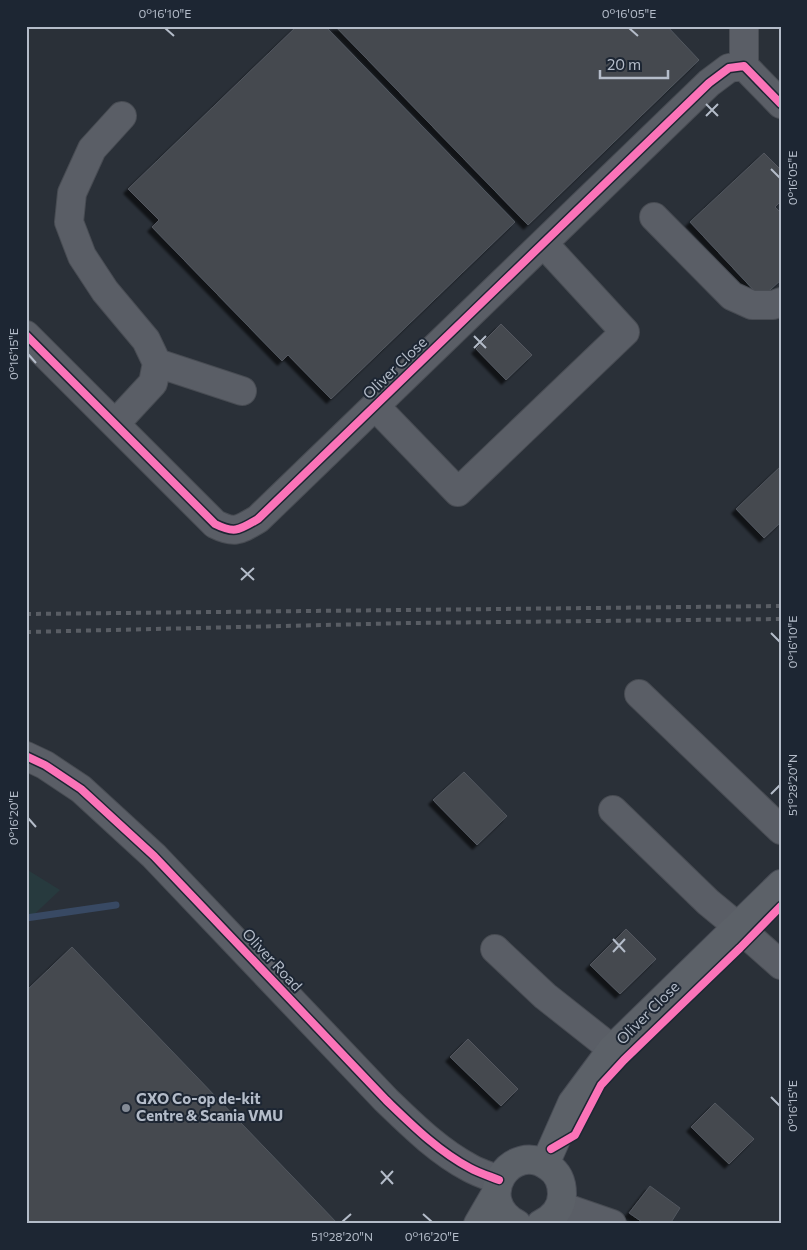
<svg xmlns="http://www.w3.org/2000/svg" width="807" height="1250" font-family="Commissioner,sans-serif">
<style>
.green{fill:#273a3e}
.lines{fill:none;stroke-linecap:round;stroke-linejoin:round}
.stream{stroke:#384963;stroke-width:7}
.building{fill:#444950;stroke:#52575f;filter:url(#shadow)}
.minor-casing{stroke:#484c53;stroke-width:30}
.major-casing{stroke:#484c55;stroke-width:30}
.minor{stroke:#5a5e66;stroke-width:28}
.major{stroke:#5c6168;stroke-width:28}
.rail{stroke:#595d64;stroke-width:4;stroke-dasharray:5 5;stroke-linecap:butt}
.cycleway-casing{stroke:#1d2633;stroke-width:11}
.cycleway{stroke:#fb73b8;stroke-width:8}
.ticks{fill:none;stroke:#b4bcc9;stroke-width:2}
.poi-dot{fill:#848b96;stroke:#1d2633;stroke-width:2}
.labels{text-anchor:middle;stroke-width:4;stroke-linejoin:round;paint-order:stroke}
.street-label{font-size:15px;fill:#b4bcc9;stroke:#1d2633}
.poi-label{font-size:15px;font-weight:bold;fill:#b4bcc9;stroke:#1d2633;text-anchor:start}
.neatline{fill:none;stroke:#b4bcc9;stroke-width:2}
.ticks-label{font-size:12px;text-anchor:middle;fill:#b4bcc9}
</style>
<defs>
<filter id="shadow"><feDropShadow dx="-4.5" dy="4.5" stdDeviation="1" flood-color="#0009"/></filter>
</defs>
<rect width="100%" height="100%" fill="#2a3038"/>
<path class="green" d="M26 869 60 890 26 922Z"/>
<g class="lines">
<path class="stream" d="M26 918 116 905"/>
</g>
<path class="building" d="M297 26H325L515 222 331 399 288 355 282 361 152 227 159 220 128 189Z
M335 26H667L699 60 528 225Z
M764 153 781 170V201L775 207 781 213V280L761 298 690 222Z
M501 324 532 355 506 380 476 349Z
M781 466V522L764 538 736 509Z
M464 772 507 816 477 845 433 800Z
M626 929 656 959 620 994 590 965Z
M72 947 338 1224H26V991Z
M468 1039 518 1089 501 1106 450 1057Z
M715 1103 754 1139 729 1164 691 1127Z
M650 1186 680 1208 670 1224H645L629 1213Z"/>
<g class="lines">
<defs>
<path id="minor" d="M744 66V26
M654 217 732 296 752 305H773L781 302
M26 335 215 524C235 534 239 530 258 519L709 83 729 68 744 66 781 104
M157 363 242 391
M375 406 458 492 625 332 544 244
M115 424 153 383 157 363 146 340 105 291 82 256 69 222 72 193 92 149 122 116
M639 694 781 830
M26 756 45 765 81 789 154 856 386 1100C412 1125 438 1151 470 1168 479 1173 489 1176 499 1180
M613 810 708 902 737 926 781 965
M495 949 545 996 612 1049
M560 1206 612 1224"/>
<path id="major" d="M545 1164 572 1103 612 1049 781 884
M478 1224 496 1193
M517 1224C471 1199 512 1139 549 1167 558 1173 562 1183 562 1194 562 1208 553 1218 541 1224"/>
</defs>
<use href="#minor" class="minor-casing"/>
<use href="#major" class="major-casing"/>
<use href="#minor" class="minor"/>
<use href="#major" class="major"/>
<path class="rail" d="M26 614 781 606
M26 632 411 623 781 619"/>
<defs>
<path id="cycleway" d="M26 335 215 524C235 534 239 530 258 519L709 83 729 68 744 66 781 104
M26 756 45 765 81 789 154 856 386 1100C412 1125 438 1151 470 1168 479 1173 489 1176 499 1180
M551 1149 575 1135 601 1085 624 1060 740 948 781 906"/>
</defs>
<use href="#cycleway" class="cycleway-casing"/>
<use href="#cycleway" class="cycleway"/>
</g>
<path class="ticks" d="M165 28 174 36M629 28 638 36M706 104 718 116M706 116 718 104M771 169 780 178M474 336 486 348M474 348 486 336M28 354 36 363M241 568 254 580M241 580 254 568M771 633 780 642M771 794 780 785M28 818 36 827M613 939 625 952M613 952 625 939M771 1097 780 1106M381 1171 393 1184M381 1184 393 1171M423 1214 432 1222M342 1222 351 1214"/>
<circle class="poi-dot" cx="126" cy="1108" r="5"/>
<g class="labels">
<g class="street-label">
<text transform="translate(395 368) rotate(-44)" y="5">Oliver Close</text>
<text transform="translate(272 960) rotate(47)" y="5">Oliver Road</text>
<text transform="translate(648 1013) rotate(-45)" y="5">Oliver Close</text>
</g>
<g class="poi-label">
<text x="136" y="1104">GXO Co-op de-kit<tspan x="136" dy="17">Centre &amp; Scania VMU</tspan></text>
</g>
</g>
<rect width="807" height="1250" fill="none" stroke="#1d2633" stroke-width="55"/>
<path d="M600 70v8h68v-8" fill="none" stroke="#b4bcc9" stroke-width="2.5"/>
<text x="607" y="70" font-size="15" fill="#b4bcc9" stroke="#1d2633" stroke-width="4" paint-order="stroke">20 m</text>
<rect x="28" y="28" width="752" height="1194" class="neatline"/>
<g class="ticks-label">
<text x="165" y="18">0°16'10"E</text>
<text x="629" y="18">0°16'05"E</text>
<text transform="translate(793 178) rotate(-90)" y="4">0°16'05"E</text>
<text transform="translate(14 354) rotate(-90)" y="4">0°16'15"E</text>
<text transform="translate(793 642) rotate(-90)" y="4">0°16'10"E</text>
<text transform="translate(793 785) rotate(-90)" y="4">51°28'20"N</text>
<text transform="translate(14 818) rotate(-90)" y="4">0°16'20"E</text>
<text transform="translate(793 1106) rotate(-90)" y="4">0°16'15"E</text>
<text x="342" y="1241">51°28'20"N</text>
<text x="432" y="1241">0°16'20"E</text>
</g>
</svg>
